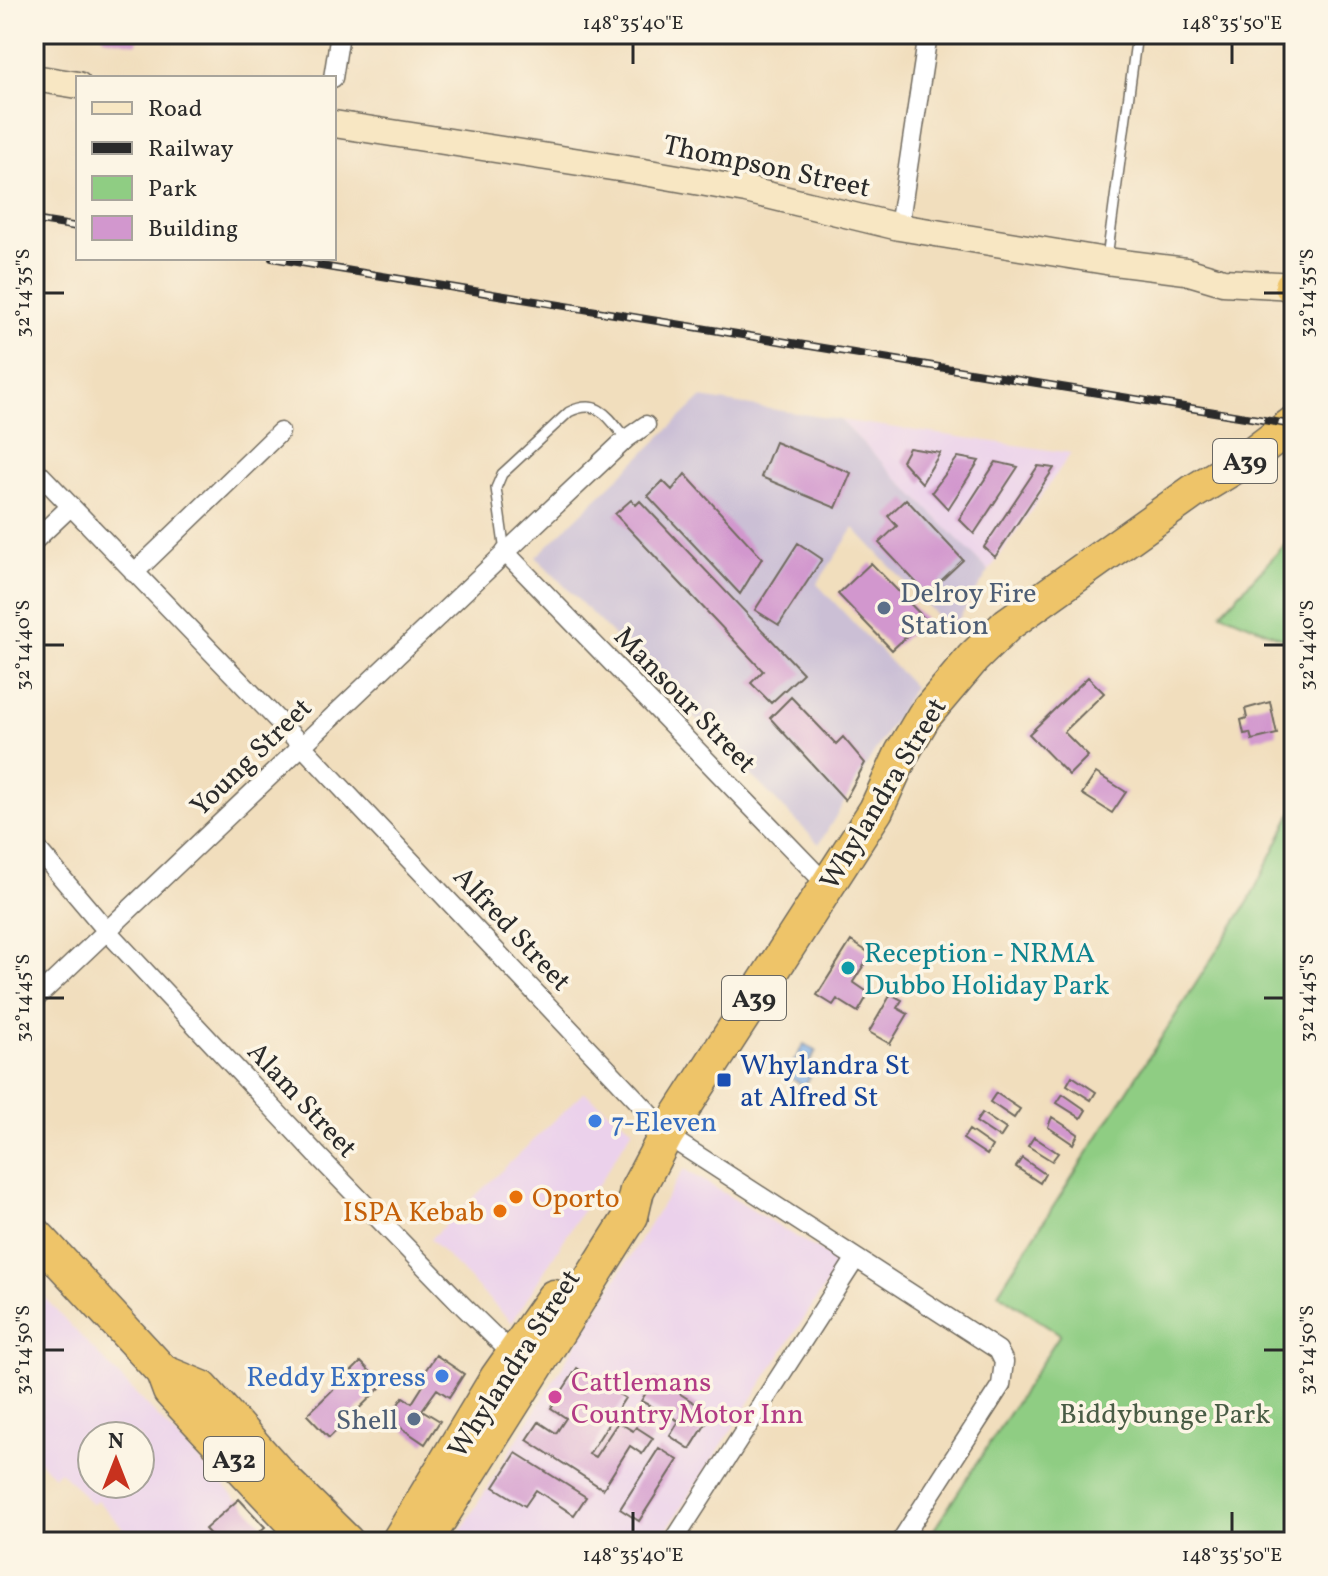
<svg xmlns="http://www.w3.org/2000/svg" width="1328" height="1576" font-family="Vollkorn,serif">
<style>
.built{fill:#ebd1eb;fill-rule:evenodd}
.industrial{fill:#cbbfd5}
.green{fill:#8fcd83;stroke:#5d7c57;stroke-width:2}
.water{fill:#79abe5;stroke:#526b88;stroke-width:2}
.building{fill:#d297ce}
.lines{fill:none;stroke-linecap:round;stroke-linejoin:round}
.lane-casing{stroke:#706a5e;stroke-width:12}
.street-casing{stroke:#706a5e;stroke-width:21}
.secondary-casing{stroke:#706a5e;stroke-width:29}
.highway-casing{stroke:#706a5e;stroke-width:37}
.lane{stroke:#fff;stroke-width:9}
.street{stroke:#fff;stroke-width:18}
.secondary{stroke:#f8e7c3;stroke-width:26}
.highway{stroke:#eec469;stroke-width:34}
.rail-casing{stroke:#2b2b2b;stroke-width:8}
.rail{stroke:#fcf5e5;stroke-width:5;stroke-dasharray:15;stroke-linecap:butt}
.ticks{fill:none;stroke:#2b2b2b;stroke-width:3}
.service-dot{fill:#5c6f8a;stroke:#fcf5e5;stroke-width:3}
.culture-dot{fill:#0f9aa8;stroke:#fcf5e5;stroke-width:3}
.transit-dot{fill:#1a4fb4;stroke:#fcf5e5;stroke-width:3}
.shop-dot{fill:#3f7fe0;stroke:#fcf5e5;stroke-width:3}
.food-dot{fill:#e8710a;stroke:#fcf5e5;stroke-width:3}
.hotel-dot{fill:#d1479c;stroke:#fcf5e5;stroke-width:3}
.labels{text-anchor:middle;stroke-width:7;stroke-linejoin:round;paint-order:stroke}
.shield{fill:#fcf5e5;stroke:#6a6863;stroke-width:2}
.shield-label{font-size:26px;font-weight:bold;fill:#2b2b2b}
.street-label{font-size:28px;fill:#2b2b2b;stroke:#fcf5e5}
.service-label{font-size:28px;fill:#4e5e75;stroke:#fcf5e5;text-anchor:start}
.culture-label{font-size:28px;fill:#0d838f;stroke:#fcf5e5;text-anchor:start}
.transit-label{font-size:28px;fill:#164399;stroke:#fcf5e5;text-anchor:start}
.shop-label{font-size:28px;fill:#366cbe;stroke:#fcf5e5;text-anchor:start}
.food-label{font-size:28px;fill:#c56008;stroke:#fcf5e5;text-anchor:start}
.hotel-label{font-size:28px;fill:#b23c85;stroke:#fcf5e5;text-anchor:start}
.park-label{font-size:28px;fill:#495c45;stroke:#fcf5e5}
.neatline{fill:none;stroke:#2b2b2b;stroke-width:3}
.ticks-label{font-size:20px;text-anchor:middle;fill:#2b2b2b}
</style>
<rect width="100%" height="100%" fill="#fcf5e5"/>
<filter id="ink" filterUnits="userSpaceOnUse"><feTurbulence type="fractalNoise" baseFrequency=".0125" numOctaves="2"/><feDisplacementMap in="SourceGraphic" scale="16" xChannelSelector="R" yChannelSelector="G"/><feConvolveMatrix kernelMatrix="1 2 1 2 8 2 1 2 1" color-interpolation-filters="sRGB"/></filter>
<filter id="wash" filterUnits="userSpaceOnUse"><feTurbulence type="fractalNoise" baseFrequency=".006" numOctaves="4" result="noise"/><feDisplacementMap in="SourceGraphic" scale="32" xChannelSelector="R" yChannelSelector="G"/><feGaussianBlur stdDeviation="1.8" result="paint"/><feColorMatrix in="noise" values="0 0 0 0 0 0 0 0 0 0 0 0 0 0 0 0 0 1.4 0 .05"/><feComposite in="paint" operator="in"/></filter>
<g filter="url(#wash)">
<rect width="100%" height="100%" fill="#f1debd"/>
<path class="built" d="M840 420 1071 453 989 571Z
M584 1092 633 1129 512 1323 430 1239Z
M684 1169 840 1263 659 1542H454Z
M34 1287 266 1530 253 1542H136L97 1500 92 1504 60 1471 54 1476 34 1455ZM92 1436H140V1484H92Z"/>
<path class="industrial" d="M701 398 840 420 989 571 951 631 854 528 817 584 914 687 819 844 536 557Z"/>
<path class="green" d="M1294 535V643L1221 613Z
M1294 809V1530L1287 1542H926L1060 1334 998 1293 1250 899Z"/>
<path class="water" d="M804 1044 816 1051 805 1070V1074L810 1077 804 1086 786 1075Z"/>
<g id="blocks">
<path class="building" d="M103 34H139L137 44 103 38Z
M775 442 851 473 836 508 761 477Z
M909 448 940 453 922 483 902 461Z
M958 457 979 461 948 509 932 492Z
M996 462 1018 467 974 534 959 519Z
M1038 466 1054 468 995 557 984 547Z
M685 474 762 558 740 594 648 496 663 481 672 490Z
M906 499 963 560 927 594 879 543 897 526 888 516Z
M631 500 636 505 640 501 803 673 771 703 751 683 763 671 615 514Z
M798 543 822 559 779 625 755 610Z
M871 563 925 619 892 650 838 594Z
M1088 677 1104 693 1064 732 1088 756 1069 775 1029 734Z
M791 697 836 744 843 737 865 763 845 800 770 718Z
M1270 702 1277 734 1252 740 1250 733 1244 734 1241 720 1247 718 1245 709Z
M1096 773 1126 792 1112 813 1082 794Z
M851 941 871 954 853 982 869 993 858 1012 837 999 833 1005 817 995Z
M891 994 902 1000 897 1008 908 1014 890 1044 869 1032Z
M1072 1076 1096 1092 1091 1100 1067 1085Z
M996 1093 1020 1109 1014 1118 990 1102Z
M1063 1094 1086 1110 1081 1118 1057 1103Z
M982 1113 1006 1129 1000 1138 976 1122Z
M1052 1117 1078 1134 1073 1144 1048 1127Z
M969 1130 992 1146 987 1155 963 1139Z
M1034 1137 1058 1153 1052 1161 1028 1146Z
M1022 1158 1045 1174 1040 1183 1016 1167Z
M436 1355 464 1374 449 1397 437 1389 422 1410 440 1421 425 1444 388 1419 403 1397 412 1403 426 1381 420 1378Z
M361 1362 383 1385 329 1438 307 1415Z
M577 1368 625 1398 589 1454 595 1457 618 1422 633 1431 636 1427 653 1438 642 1454 630 1446 603 1489 527 1440 539 1422 556 1433 566 1418 551 1408Z
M655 1378 712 1414 690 1449 670 1436 679 1421 641 1401Z
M659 1448 678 1460 639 1521 620 1509Z
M516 1453 586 1497 574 1515 536 1490 525 1506 494 1487Z
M239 1499 265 1527 248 1542H217L205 1529Z"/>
</g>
</g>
<g filter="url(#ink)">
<use href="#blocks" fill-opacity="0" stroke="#706a5e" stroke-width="2"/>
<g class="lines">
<defs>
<path id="lane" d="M1107 258 1137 34
M505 552 496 488 502 474 569 412C599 397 609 418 626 439"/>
<path id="street" d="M333 78 340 34
M899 227 928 34
M34 468 288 731 651 1115 666 1135 998 1350 1004 1362 1001 1385 900 1542
M34 541 71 506
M505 552 827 885
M134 573 280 432
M34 845 107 931 316 1154 463 1306 505 1347 519 1356
M34 1000 523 536 626 439 646 425
M673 1542 856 1258"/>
<path id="secondary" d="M34 78 78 85
M334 124 638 171 746 190 899 227 1106 261 1186 271 1223 282 1294 286"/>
<path id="highway" d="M1292 286 1294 287
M34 1233 163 1372 170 1391 312 1542
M163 1372 202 1388 288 1484 347 1542
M398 1542 497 1378 554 1297
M425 1542 631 1216 637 1190 666 1135 876 810 902 753 924 716 973 658 1008 624 1193 492 1244 461 1294 423"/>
</defs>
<use href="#lane" class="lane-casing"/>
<use href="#street" class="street-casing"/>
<use href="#secondary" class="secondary-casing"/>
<use href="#highway" class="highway-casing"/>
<use href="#lane" class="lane"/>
<use href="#street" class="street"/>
<use href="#secondary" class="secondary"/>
<use href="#highway" class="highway"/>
<defs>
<path id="rail" d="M34 220 78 227
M272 258 1294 425"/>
</defs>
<use href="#rail" class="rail-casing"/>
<use href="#rail" class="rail"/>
</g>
</g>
<path class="ticks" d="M633 44V64M1232 44V64M44 293H64M1264 293H1284M44 645H64M1264 645H1284M44 998H64M1264 998H1284M44 1350H64M1264 1350H1284M633 1512V1532M1232 1512V1532"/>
<g class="service-dot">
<circle cx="884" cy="608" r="8"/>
<circle cx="414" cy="1419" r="8"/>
</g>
<circle class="culture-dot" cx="848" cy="968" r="8"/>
<rect class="transit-dot" x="716" y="1072" width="16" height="16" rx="4"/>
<g class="shop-dot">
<circle cx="595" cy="1121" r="8"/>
<circle cx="442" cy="1376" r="8"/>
</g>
<g class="food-dot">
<circle cx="516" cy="1197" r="8"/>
<circle cx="500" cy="1211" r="8"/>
</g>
<circle class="hotel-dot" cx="555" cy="1397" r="8"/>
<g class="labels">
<g class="shield">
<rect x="1213" y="439" width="64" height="44" rx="6"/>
<rect x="722" y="976" width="64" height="44" rx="6"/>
<rect x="204" y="1437" width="60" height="44" rx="6"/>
</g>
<g class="shield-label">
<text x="1245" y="470">A39</text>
<text x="754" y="1007">A39</text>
<text x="234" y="1468">A32</text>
</g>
<g class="street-label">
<text transform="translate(767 165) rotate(12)" y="10">Thompson Street</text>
<text transform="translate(686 699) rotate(46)" y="10">Mansour Street</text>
<text transform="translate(250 756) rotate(-44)" y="10">Young Street</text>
<text transform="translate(882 793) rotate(-59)" y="10">Whylandra Street</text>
<text transform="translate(513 928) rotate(47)" y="10">Alfred Street</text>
<text transform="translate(303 1099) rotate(47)" y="10">Alam Street</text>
<text transform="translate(513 1363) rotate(-57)" y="10">Whylandra Street</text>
</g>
<g class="service-label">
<text x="900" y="602">Delroy Fire<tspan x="900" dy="32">Station</tspan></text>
<text x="398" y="1429" text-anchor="end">Shell</text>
</g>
<g class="culture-label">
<text x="864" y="962">Reception - NRMA<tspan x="864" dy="32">Dubbo Holiday Park</tspan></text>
</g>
<g class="transit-label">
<text x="740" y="1074">Whylandra St<tspan x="740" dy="32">at Alfred St</tspan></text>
</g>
<g class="shop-label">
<text x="611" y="1131">7-Eleven</text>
<text x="426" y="1386" text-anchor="end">Reddy Express</text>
</g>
<g class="food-label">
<text x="532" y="1207">Oporto</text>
<text x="484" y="1221" text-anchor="end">ISPA Kebab</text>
</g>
<g class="hotel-label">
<text x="571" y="1391">Cattlemans<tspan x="571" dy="32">Country Motor Inn</tspan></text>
</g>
<g class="park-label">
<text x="1165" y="1423">Biddybunge Park</text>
</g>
</g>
<rect width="1328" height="1576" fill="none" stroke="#fcf5e5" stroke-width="88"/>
<rect x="76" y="76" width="260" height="184" fill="#fcf5e5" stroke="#a8a49b" stroke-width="2"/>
<rect x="92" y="102" width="40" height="12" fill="#f8e7c3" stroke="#a8a49b" stroke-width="2"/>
<text x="148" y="116" font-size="24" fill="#2b2b2b">Road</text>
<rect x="92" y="142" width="40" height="12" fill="#2b2b2b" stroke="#a8a49b" stroke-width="2"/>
<text x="148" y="156" font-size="24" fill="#2b2b2b">Railway</text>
<rect x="92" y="176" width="40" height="24" fill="#8fcd83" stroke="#a8a49b" stroke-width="2"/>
<text x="148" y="196" font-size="24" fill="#2b2b2b">Park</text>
<rect x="92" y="216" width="40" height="24" fill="#d297ce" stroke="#a8a49b" stroke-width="2"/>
<text x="148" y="236" font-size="24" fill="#2b2b2b">Building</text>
<g transform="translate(116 1460)"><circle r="38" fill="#fcf5e5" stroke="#a8a49b" stroke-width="2"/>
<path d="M0-6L14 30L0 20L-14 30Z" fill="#c8321e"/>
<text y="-12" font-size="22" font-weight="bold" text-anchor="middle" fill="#2b2b2b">N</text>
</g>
<rect x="44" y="44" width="1240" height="1488" class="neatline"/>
<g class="ticks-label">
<text x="633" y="29">148°35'40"E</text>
<text x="1232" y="29">148°35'50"E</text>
<text transform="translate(22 293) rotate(-90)" y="7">32°14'35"S</text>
<text transform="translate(1306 293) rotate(-90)" y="7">32°14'35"S</text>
<text transform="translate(22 645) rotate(-90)" y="7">32°14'40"S</text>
<text transform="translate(1306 645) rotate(-90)" y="7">32°14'40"S</text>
<text transform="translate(22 998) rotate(-90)" y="7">32°14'45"S</text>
<text transform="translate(1306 998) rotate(-90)" y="7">32°14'45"S</text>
<text transform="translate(22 1350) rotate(-90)" y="7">32°14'50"S</text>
<text transform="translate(1306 1350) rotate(-90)" y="7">32°14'50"S</text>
<text x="633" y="1561">148°35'40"E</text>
<text x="1232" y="1561">148°35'50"E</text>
</g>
</svg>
